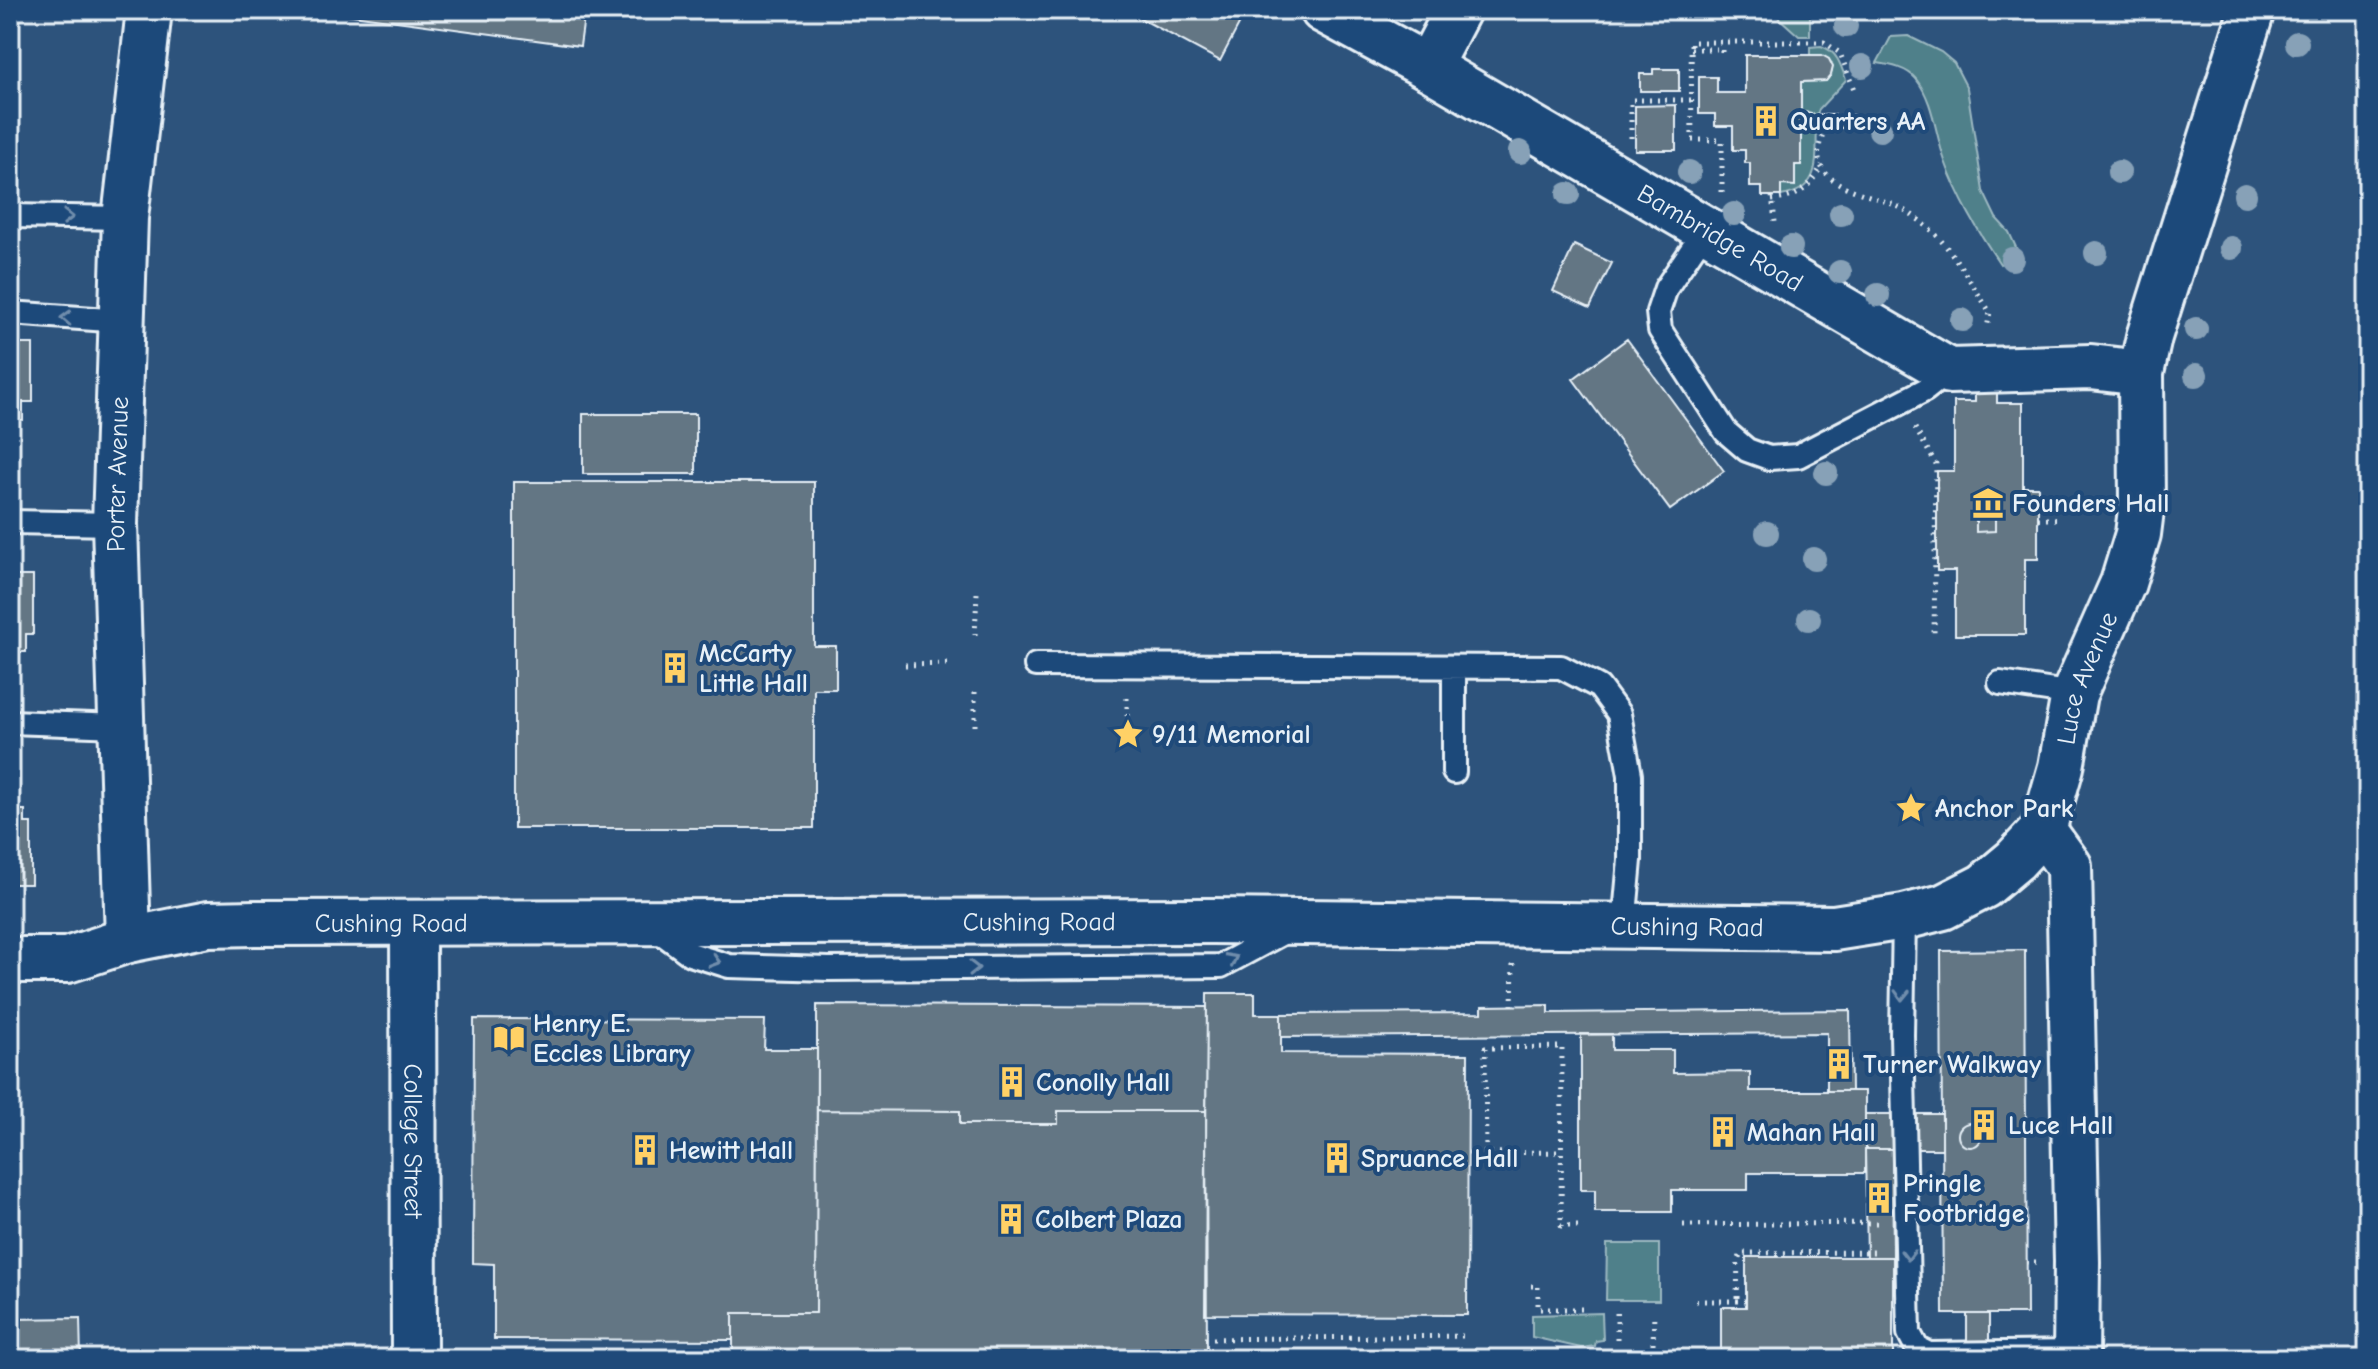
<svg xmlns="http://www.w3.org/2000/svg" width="2378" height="1369" font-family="'Comic Neue',sans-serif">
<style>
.green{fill:#50808a;stroke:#9cb8c1;stroke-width:2}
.building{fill:#637684;stroke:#e8f1f8;stroke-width:2}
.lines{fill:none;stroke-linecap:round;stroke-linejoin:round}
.service-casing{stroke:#e8f1f8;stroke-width:28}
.minor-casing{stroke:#e8f1f8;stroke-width:50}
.path{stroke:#e8f1f8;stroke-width:5;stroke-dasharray:2 6;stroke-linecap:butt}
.service{stroke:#1f4a7a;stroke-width:22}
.minor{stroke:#1f4a7a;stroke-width:44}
.tree{fill:#87a1b7}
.oneway{stroke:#6f8dac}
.labels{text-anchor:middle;stroke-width:8;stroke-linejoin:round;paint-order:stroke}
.poi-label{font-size:26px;font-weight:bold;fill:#e8f1f8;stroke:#1f4a7a;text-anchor:start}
.street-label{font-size:26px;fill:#e8f1f8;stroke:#1f4a7a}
</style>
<rect width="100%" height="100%" fill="#2d537c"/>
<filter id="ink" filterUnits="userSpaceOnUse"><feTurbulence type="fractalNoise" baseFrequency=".0125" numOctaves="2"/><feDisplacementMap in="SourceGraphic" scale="16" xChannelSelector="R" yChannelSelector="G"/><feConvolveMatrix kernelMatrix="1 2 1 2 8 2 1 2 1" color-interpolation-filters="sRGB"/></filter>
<g filter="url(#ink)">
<path class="green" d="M1770 10H1810V36H1799Z
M1908 36 1941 52 1954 63 1967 88 1983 191 1996 218 2009 232 2020 256 2000 264C1978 231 1958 198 1945 161 1935 134 1934 102 1916 79 1907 68 1891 65 1877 63L1891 37Z
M1821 46C1837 51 1841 65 1846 80L1819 109 1817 115H1808L1807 112H1801V82L1826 81 1832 72V63L1822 55H1810V47Z
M1806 128H1817C1815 159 1823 189 1781 196V185H1795V165L1801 164V133H1806Z
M1607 1244H1659V1300H1606Z
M1602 1313 1603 1340 1596 1341 1595 1346 1581 1348 1532 1337V1315Z"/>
<path class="building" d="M316 10H585L580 46Z
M1125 10H1220L1241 21 1220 61Z
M1745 55H1822L1829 59 1833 67 1831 75 1826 81 1801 82V112L1817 115V128H1806V133H1801V165H1795V186L1781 185V196H1762V187H1750V163H1745V150H1733V126H1715V114H1699V77H1717V93H1745Z
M1653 69H1679V91H1640V74H1653Z
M1676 105V150H1635V106Z
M1817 115H1854V128H1817Z
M1574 245 1612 263 1590 308 1553 291Z
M1627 339 1724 471 1670 510 1573 379Z
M10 344H33V402H23V420H10Z
M1975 385H1997V403H2023V487H2038V559H2025V635H1955V571H1937V471H1954V402H1975Z
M583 414H696V474H583Z
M514 482H814V646H836V689H814V828H514Z
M1976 513H1995V531L1976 532Z
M10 576H33V634H26V652H10Z
M10 810H25V823H31V884H10Z
M2025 950 2027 1314H1943L1941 951Z
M1207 993H1255V1014H1281V1053L1468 1054 1467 1315 1205 1314Z
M817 1005 1207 1007 1206 1111H1058V1124H960V1111L817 1110Z
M1549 1005V1013L1850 1010 1851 1091H1827V1033L1281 1037V1014L1482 1013V1006Z
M474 1019 765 1020 764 1049H817L816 1313H733V1340L494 1339V1264L473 1263Z
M1581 1034H1612V1050H1673V1073L1750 1072V1091H1865V1173H1748V1190H1672V1212H1595V1190H1581Z
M817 1110 960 1111V1124H1058V1111H1206L1207 1359H733V1313H816Z
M1865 1114H1942V1149H1865Z
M1958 1135a12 12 0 1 1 24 0a12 12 0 1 1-24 0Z
M1865 1149H1892L1893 1257H1867Z
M1746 1257H1893V1359H1721V1307H1746Z
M1967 1314H1989V1359H1967Z
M80 1318 81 1359H10V1319Z"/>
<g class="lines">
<defs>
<path id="service" d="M10 216 125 218
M1706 229 1666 288 1658 312 1660 330 1726 432 1747 450 1769 458 1798 456 1925 390 1949 371
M10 313 122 321
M10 522 115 524
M1036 665 1561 667 1599 687 1619 714 1630 775V860L1624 926
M1454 667V772
M2000 683 2074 694
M10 722 120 726
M1904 917 1902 1035 1909 1333 1917 1348 1929 1354 2076 1352
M652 926 690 954 729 966 829 969 1221 966 1286 931"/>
<g id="minor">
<path id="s1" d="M1323 10 1428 67 1949 371 2091 367 2141 373"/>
<path d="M1428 67 1458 10"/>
<path d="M2043 830 2069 866 2077 1262 2076 1359"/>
<path id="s2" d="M413 923 414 1359"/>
<path id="s3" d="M128 940 115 524 125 218 149 10"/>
<path id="s4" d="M10 960H67L128 940 208 924 255 923 1212 921 1834 928 1904 917 1943 907 1984 886 2015 860 2043 830 2061 767 2074 694 2123 583 2138 534 2142 502 2141 373 2149 337 2252 10"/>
</g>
</defs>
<use href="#service" class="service-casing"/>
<use href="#minor" class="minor-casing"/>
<path class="path" d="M1691 49H1722V55
M1826 128C1795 187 1868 191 1901 208 1912 214 1922 222 1931 230 1952 249 1974 288 1990 312L1987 328
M1631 138V100H1691
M1722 192V140H1692L1691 42H1824L1840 53 1855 92
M1772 196 1775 222
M1772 200C1799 198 1809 188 1822 165
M1915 428 1936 464 1934 637
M2038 519H2061
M975 635 977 593
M905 665 950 664
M1127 698V718
M975 726V687
M1512 1006 1513 963
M1467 1153 1562 1152
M1486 1153 1485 1048 1562 1047 1561 1226H1584
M1683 1225 1879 1223
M2026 1262H2039
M1531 1286H1538V1309H1583
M1737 1298 1738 1260 1742 1253 1879 1252
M1696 1301H1746
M1617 1313V1343
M1205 1339 1467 1336
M1653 1344 1654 1313"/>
<use href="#service" class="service"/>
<use href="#minor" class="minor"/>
</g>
<g class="tree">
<circle cx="1846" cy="26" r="12"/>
<circle cx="2297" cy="43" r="12"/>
<circle cx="1862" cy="66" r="12"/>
<circle cx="1880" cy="130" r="12"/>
<circle cx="1520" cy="152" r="12"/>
<circle cx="1689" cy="172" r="12"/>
<circle cx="2119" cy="172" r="12"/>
<circle cx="1568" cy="194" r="12"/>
<circle cx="2245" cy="195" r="12"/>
<circle cx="1734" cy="214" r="12"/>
<circle cx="1841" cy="214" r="12"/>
<circle cx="1791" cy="247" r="12"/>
<circle cx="2231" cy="248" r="12"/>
<circle cx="2096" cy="253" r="12"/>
<circle cx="2012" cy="259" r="12"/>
<circle cx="1840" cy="272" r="12"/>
<circle cx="1878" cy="295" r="12"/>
<circle cx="1962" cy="320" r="12"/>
<circle cx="2196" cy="329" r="12"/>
<circle cx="2196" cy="375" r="12"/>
<circle cx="1826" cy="473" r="12"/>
<circle cx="1767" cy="533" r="12"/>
<circle cx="1814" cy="559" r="12"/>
<circle cx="1809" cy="619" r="12"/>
</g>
<defs><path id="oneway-chevron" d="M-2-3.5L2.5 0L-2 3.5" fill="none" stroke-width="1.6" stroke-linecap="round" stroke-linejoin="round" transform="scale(2)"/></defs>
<g class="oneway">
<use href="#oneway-chevron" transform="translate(68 217)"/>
<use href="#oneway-chevron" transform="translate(66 318) rotate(-178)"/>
<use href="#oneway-chevron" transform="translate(1232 959) rotate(-27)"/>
<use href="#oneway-chevron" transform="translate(715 961) rotate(17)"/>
<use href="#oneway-chevron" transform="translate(974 968) rotate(-1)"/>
<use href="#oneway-chevron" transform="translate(1902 995) rotate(91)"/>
<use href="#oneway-chevron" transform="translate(1908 1255) rotate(90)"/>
</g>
</g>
<defs>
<symbol id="building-bare" viewBox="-9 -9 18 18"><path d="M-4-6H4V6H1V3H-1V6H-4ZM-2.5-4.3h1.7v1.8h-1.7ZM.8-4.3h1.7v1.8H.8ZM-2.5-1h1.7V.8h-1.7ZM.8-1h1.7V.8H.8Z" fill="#ffd166" stroke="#1f4a7a" stroke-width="2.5" paint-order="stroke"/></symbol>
<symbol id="museum-bare" viewBox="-9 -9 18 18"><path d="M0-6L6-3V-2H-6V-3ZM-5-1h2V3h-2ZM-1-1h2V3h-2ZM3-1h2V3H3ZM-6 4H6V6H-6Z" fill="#ffd166" stroke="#1f4a7a" stroke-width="2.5" paint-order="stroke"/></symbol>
<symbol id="sight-bare" viewBox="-9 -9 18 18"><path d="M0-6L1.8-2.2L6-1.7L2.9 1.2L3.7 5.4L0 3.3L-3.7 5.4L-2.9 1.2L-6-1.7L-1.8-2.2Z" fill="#ffd166" stroke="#1f4a7a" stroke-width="2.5" paint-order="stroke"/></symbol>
<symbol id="library-bare" viewBox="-9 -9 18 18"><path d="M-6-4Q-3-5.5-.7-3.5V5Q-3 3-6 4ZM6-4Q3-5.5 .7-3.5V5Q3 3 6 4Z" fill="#ffd166" stroke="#1f4a7a" stroke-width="2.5" paint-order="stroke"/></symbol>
</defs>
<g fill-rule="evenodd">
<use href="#building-bare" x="1744" y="99" width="44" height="44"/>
<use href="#museum-bare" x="1966" y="481" width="44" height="44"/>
<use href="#building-bare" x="653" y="646" width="44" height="44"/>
<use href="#sight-bare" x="1106" y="712" width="44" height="44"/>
<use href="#sight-bare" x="1889" y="786" width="44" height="44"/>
<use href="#library-bare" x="487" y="1016" width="44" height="44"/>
<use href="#building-bare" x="1817" y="1042" width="44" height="44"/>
<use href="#building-bare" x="990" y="1060" width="44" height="44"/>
<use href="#building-bare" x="1962" y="1103" width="44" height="44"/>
<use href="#building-bare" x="1701" y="1110" width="44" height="44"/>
<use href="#building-bare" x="623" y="1128" width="44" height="44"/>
<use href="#building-bare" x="1315" y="1136" width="44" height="44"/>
<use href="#building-bare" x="1857" y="1176" width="44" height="44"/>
<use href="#building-bare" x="989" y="1197" width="44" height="44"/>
</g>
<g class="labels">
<g class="poi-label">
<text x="1790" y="130">Quarters AA</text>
<text x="2012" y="512">Founders Hall</text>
<text x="699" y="662">McCarty<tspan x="699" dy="30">Little Hall</tspan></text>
<text x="1152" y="743">9/11 Memorial</text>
<text x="1935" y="817">Anchor Park</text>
<text x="533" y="1032">Henry E.<tspan x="533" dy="30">Eccles Library</tspan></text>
<text x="1863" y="1073">Turner Walkway</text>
<text x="1036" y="1091">Conolly Hall</text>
<text x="2008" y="1134">Luce Hall</text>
<text x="1747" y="1141">Mahan Hall</text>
<text x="669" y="1159">Hewitt Hall</text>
<text x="1361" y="1167">Spruance Hall</text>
<text x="1903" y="1192">Pringle<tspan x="1903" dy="30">Footbridge</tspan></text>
<text x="1035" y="1228">Colbert Plaza</text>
</g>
<g class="street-label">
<text dy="9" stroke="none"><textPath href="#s1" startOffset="458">Bambridge Road</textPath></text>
<text dy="9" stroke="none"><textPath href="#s3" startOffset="466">Porter Avenue</textPath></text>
<text dy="9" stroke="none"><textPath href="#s4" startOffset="2226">Luce Avenue</textPath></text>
<text dy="9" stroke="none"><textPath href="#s4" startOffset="1034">Cushing Road</textPath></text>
<text dy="9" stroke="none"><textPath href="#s4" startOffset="386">Cushing Road</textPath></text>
<text dy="9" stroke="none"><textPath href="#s4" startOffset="1682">Cushing Road</textPath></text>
<text dy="9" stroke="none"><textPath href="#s2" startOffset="218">College Street</textPath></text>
</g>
</g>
<rect width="2378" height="1369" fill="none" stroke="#1f4a7a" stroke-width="40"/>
<rect x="20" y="20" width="2338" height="1329" fill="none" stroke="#e8f1f8" stroke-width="3" filter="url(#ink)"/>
</svg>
